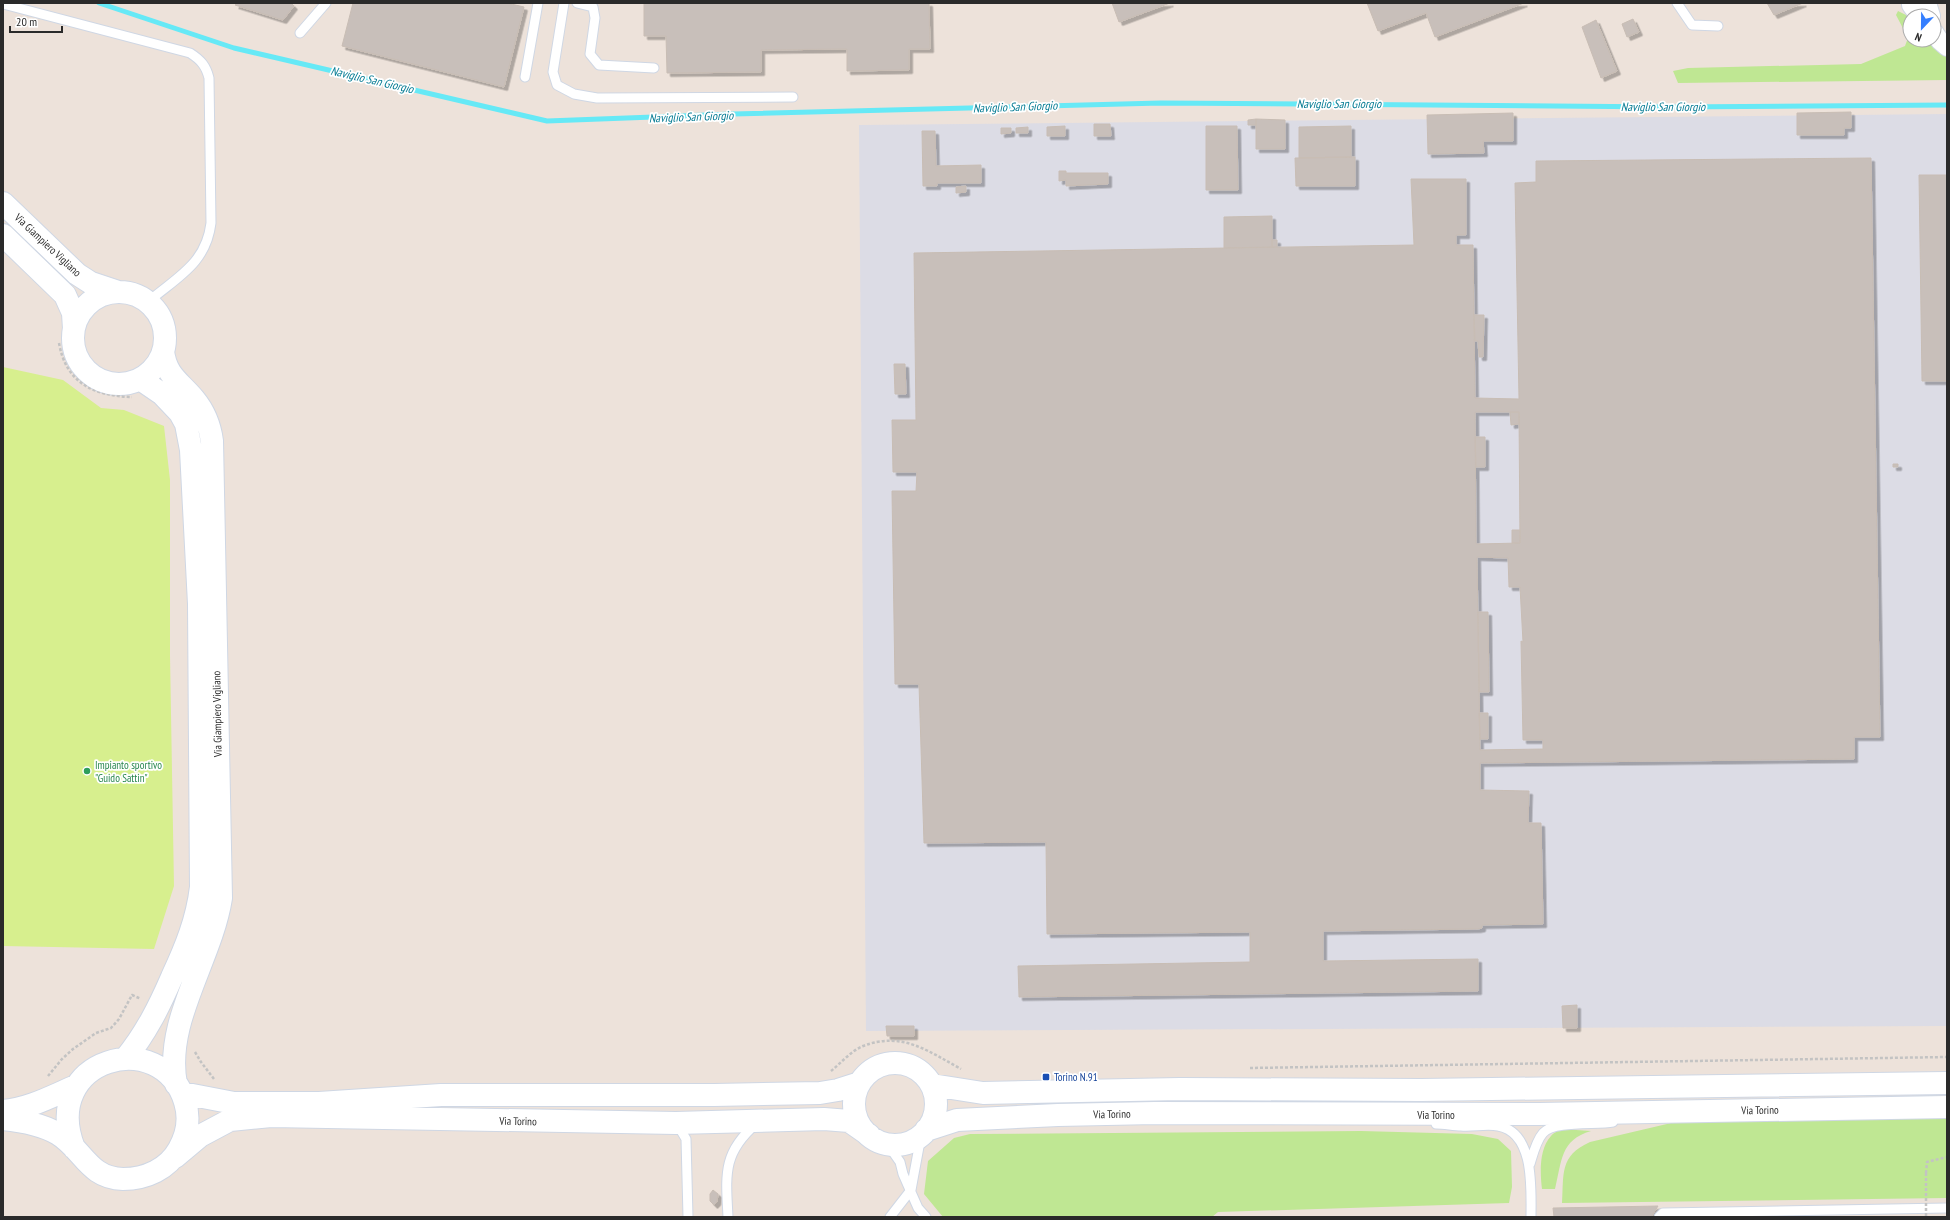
<svg xmlns="http://www.w3.org/2000/svg" width="1950" height="1220" font-family="'PT Sans Narrow',sans-serif">
<style>
.industrial{fill:#dcdce5}
.green{fill:#bfe793}
.pitch{fill:#d7ef8e}
.lines{fill:none;stroke-linecap:round;stroke-linejoin:round}
.stream{stroke:#66e9f6;stroke-width:5}
.building{fill:#c8bfba;stroke:#c8bdb4;fill-rule:evenodd;filter:url(#shadow)}
.lane-casing{stroke:#cfd7e4;stroke-width:11}
.street-casing{stroke:#cfd7e4;stroke-width:20}
.secondary-casing{stroke:#cfd7e4;stroke-width:24}
.path{stroke:#c3c3c3;stroke-width:2.5;stroke-dasharray:3 2;stroke-linecap:butt}
.lane{stroke:#fff;stroke-width:9}
.street{stroke:#fff;stroke-width:18}
.secondary{stroke:#fff;stroke-width:22}
.path-bridge{stroke:#c3c3c3;stroke-width:2.5;stroke-dasharray:3 2;stroke-linecap:butt}
.leisure-dot{fill:#2e9e5b;stroke:#fff;stroke-width:1.5}
.transit-dot{fill:#1a4fb4;stroke:#fff;stroke-width:1.5}
.labels{text-anchor:middle;stroke-width:3.5;stroke-linejoin:round;paint-order:stroke}
.street-label{font-size:11px;fill:#2a2a2a;stroke:#fff}
.leisure-label{font-size:11px;fill:#27864d;stroke:#fff;text-anchor:start}
.transit-label{font-size:11px;fill:#164399;stroke:#fff;text-anchor:start}
.water-label{font-size:12px;font-style:italic;fill:#067c94;stroke:#fff}
</style>
<defs>
<filter id="shadow"><feDropShadow dx="3.5" dy="3.5" stdDeviation="0" flood-color="#0004"/></filter>
</defs>
<rect width="100%" height="100%" fill="#ede2da"/>
<path class="industrial" d="M1947 114V1026L866 1031 859 125Z"/>
<path class="green" d="M1898 11 1910 17V40H1929L1937 51 1947 57V80L1678 83 1673 71 1688 68 1861 64 1905 46 1908 38 1896 15Z
M1947 1117V1198L1562 1203C1564 1174 1559 1156 1590 1142L1684 1120Z
M1561 1129 1591 1131C1560 1140 1562 1161 1555 1189H1542C1540 1173 1539 1149 1551 1136 1553 1133 1558 1131 1561 1129Z
M1361 1131 1472 1134 1498 1139 1511 1151 1512 1187 1509 1203 1218 1212 1212 1217H943L924 1194 928 1161 954 1138 970 1134Z"/>
<path class="pitch" d="M3 367 63 380 101 408 124 410 164 426 170 480V656L174 886 154 949 3 946Z"/>
<g class="lines">
<path class="stream" d="M99 3 234 48 547 121 733 114 1161 103 1670 107 1947 105"/>
</g>
<path class="building" d="M237 3H291L294 6 283 20 235 5Z
M353 3H507L524 7 504 87 342 46Z
M644 3H929L930 49H909V70L847 71V49L761 50V72L667 73 666 36H644Z
M1112 3H1170L1119 22Z
M1367 3H1524L1435 37 1426 13 1378 31Z
M1767 3H1803L1774 15Z
M1633 19 1639 32 1627 37 1622 24Z
M1596 20 1617 71 1601 78 1582 27Z
M1851 112V128H1844V135H1797V113Z
M1513 113V141H1483L1484 153 1428 154 1427 115Z
M1256 119 1285 120V149H1256Z
M1256 119V125H1248V120Z
M1094 124H1110L1111 136H1094Z
M1065 126V136H1047V127Z
M1206 126H1237L1238 190H1206Z
M1351 126V157L1299 158V127Z
M1028 127V133H1016V128Z
M1001 128H1011V133L1001 134Z
M922 131H935L936 166 981 165V183H937V186H923Z
M1355 157V186H1296L1295 158Z
M1871 158 1880 737H1854V759L1480 763V790L1529 791 1528 823H1541L1543 924 1482 925V928L1478 929 1323 931V961L1478 959V991L1019 997 1018 966 1250 962V932L1047 934 1046 842 924 843 919 684H895L892 491H916L917 472H893L892 420H916L914 253 1414 245 1411 179H1466V235H1456V245H1473L1475 398 1519 399 1515 183 1536 182V161ZM1475 412H1519L1520 543 1476 544ZM1477 557 1508 558 1509 587H1520L1523 642 1521 641 1523 740H1543V749L1480 750Z
M1059 171H1066V173H1108V184L1066 186V180L1059 181Z
M1919 175H1947V381H1922Z
M966 186V192L956 193V187Z
M1272 216V247L1224 248V217Z
M1272 240H1277V247H1272Z
M1474 315H1484L1483 357H1479L1478 341H1475Z
M894 364H905L906 394H895Z
M1510 412H1519V424L1511 425Z
M1475 437H1485V467H1476Z
M1893 464H1898V467H1893Z
M1512 530H1520V543H1512Z
M1478 612H1488L1489 692H1479Z
M1479 713H1488V739H1480Z
M1577 1005V1028H1563L1562 1006Z
M886 1026H914V1036H887Z
M713 1190 718 1194 717 1202 714 1205 710 1201V1194Z
M1658 1206 1651 1217H1554L1553 1208Z"/>
<g class="lines">
<defs>
<path id="lane" d="M564 3 553 72 557 85 574 94 597 98 793 97
M577 3 593 7 595 18 590 54 599 65 654 68
M1677 3 1692 25 1718 26
M3 4 190 53C201 60 206 66 209 78L211 223C206 264 177 277 148 302
M300 33 326 3
M525 77 538 3
M677 1124 686 1139 688 1217
M1436 1124C1445 1124 1453 1126 1461 1126 1473 1127 1486 1124 1498 1126 1535 1132 1531 1190 1531 1217
M875 1139 893 1152 900 1162 903 1174 918 1208 926 1217
M1530 1164C1533 1154 1536 1141 1543 1133 1553 1121 1596 1125 1613 1122
M728 1217C726 1176 722 1153 756 1124
M890 1217 911 1190 921 1136
M1659 1217 1663 1213 1947 1208"/>
<path id="street" d="M1927 3 1931 16
M1911 5 1919 16
M1934 32 1940 41 1947 47"/>
<path id="secondary" d="M3 203 77 274 91 283 118 292
M3 235 65 295 73 313 74 329
M73 338a46 46 0 1 1 92 0a46 46 0 1 1-92 0Z
M163 351C166 376 180 382 194 399 204 411 210 426 212 441L221 898C211 961 164 1021 176 1084
M125 1059C146 1033 159 1007 172 977 186 947 197 920 201 887L199 604 191 450 186 424 180 413 162 394 140 379
M854 1104a41 41 0 1 1 82 0a41 41 0 1 1-82 0Z
M932 1085 983 1093 1180 1089 1421 1090 1947 1083
M182 1093 234 1103H319L441 1095H714L820 1093 838 1090 860 1083
M3 1111C29 1109 52 1096 76 1086
M3 1119C22 1121 42 1124 58 1134 83 1149 88 1178 123 1179 146 1179 168 1169 179 1149 187 1135 190 1118 185 1102 162 1025 39 1058 74 1148
M926 1130 957 1120 1058 1115 1155 1113 1539 1114 1947 1107
M175 1157 200 1136 230 1120 271 1116 676 1123 824 1119 849 1121 869 1135"/>
</defs>
<use href="#lane" class="lane-casing"/>
<use href="#street" class="street-casing"/>
<use href="#secondary" class="secondary-casing"/>
<path class="path" d="M59 343C66 384 95 396 132 397
M195 1052 201 1062 214 1079
M1250 1068 1947 1057
M831 1071C841 1063 851 1051 863 1046 902 1031 928 1051 961 1069
M48 1076 62 1059 73 1049 96 1033 111 1028 119 1019 132 995 141 999
M1926 1173 1927 1162 1947 1157"/>
<use href="#lane" class="lane"/>
<use href="#street" class="street"/>
<use href="#secondary" class="secondary"/>
<path class="path-bridge" d="M1926 1173V1217"/>
</g>
<circle class="leisure-dot" cx="87" cy="771" r="4"/>
<rect class="transit-dot" x="1042" y="1073" width="8" height="8" rx="2"/>
<g class="labels">
<g class="street-label">
<text transform="translate(48 245) rotate(43)" y="4">Via Giampiero Vigliano</text>
<text transform="translate(217 714) rotate(-91)" y="4">Via Giampiero Vigliano</text>
<text transform="translate(1760 1110) rotate(-1)" y="4">Via Torino</text>
<text transform="translate(1112 1114) rotate(-1)" y="4">Via Torino</text>
<text x="1436" y="1119">Via Torino</text>
<text transform="translate(518 1121) rotate(1)" y="4">Via Torino</text>
</g>
<g class="leisure-label">
<text x="95" y="769">Impianto sportivo<tspan x="95" dy="13">"Guido Sattin"</tspan></text>
</g>
<g class="transit-label">
<text x="1054" y="1081">Torino N.91</text>
</g>
<g class="water-label">
<text transform="translate(372 80) rotate(13)" y="4">Naviglio San Giorgio</text>
<text x="1339" y="108">Naviglio San Giorgio</text>
<text transform="translate(1015 107) rotate(-2)" y="4">Naviglio San Giorgio</text>
<text x="1663" y="111">Naviglio San Giorgio</text>
<text transform="translate(691 117) rotate(-2)" y="4">Naviglio San Giorgio</text>
</g>
</g>
<rect width="1950" height="1220" fill="none" stroke="#2a2a2a" stroke-width="8"/>
<g transform="translate(1922 28) rotate(202)"><circle r="19" fill="#ffffff" stroke="#aaaaaa"/>
<path d="M0-3L7 15L0 10L-7 15Z" fill="#357fff"/>
<text y="-6" font-size="11" font-weight="bold" text-anchor="middle" fill="#2a2a2a">N</text>
</g>
<path d="M10 26v6h52v-6" fill="none" stroke="#2a2a2a" stroke-width="2"/>
<text x="16" y="26" font-size="12" fill="#2a2a2a" stroke="#ffffff" stroke-width="3" paint-order="stroke">20 m</text>
</svg>
